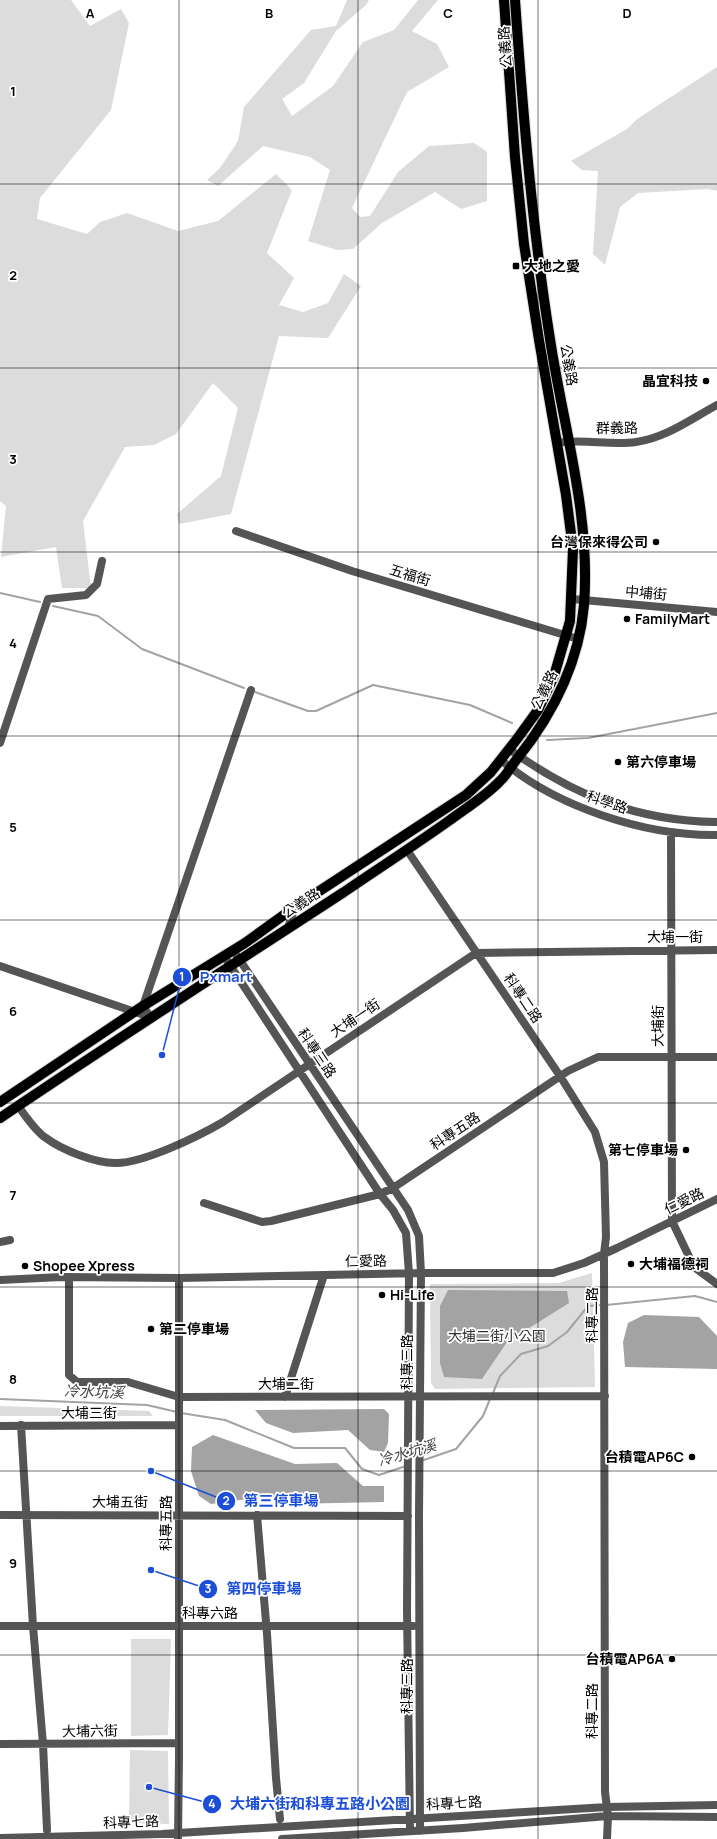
<svg xmlns="http://www.w3.org/2000/svg" width="717" height="1839" font-family="Manrope,'Noto Sans TC',sans-serif">
<style>
.green{fill:#dcdcdc}
.water{fill:#a3a3a3}
.lines{fill:none;stroke-linecap:round;stroke-linejoin:round}
.stream{stroke:#a3a3a3;stroke-width:2}
.major-casing{stroke:#dbdbdb;stroke-width:12}
.minor{stroke:#555;stroke-width:8}
.major{stroke:#000;stroke-width:10}
.grid{fill:none;stroke:#000;stroke-width:1;stroke-opacity:0.55}
.poi-dot{fill:#000;stroke:#fff;stroke-width:1.5}
.labels{text-anchor:middle;stroke-width:3.5;stroke-linejoin:round;paint-order:stroke}
.street-label{font-size:14px;fill:#000;stroke:#fff}
.poi-label{font-size:14px;font-weight:bold;fill:#000;stroke:#fff;text-anchor:start}
.park-label{font-size:14px;fill:#333;stroke:#fff}
.water-label{font-size:15px;font-style:italic;fill:#444;stroke:#fff}
.grid-label{font-size:13px;text-anchor:middle;font-weight:bold;fill:#000;stroke:#fff;stroke-width:3.5;stroke-linejoin:round;paint-order:stroke}
.leader{fill:none;stroke:#1d4ed8;stroke-width:1.5}
.callout-dot{fill:#1d4ed8;stroke:#fff;stroke-width:1.5}
.mark-label{font-size:12px;text-anchor:middle;font-weight:bold;fill:#fff}
.callout-label{font-size:15px;text-anchor:middle;font-weight:bold;fill:#1d4ed8;stroke:#fff;stroke-width:3.5;stroke-linejoin:round;paint-order:stroke}
</style>
<rect width="100%" height="100%" fill="#fff"/>
<path class="green" d="M0 0H71L90 26 121 9 129 23 111 110 40 198 37 219 87 234 100 222 127 213 178 231 218 221 276 174 292 190 267 253 294 278 279 305 303 312 328 303 344 274 361 286 328 338 279 336 231 514 179 524 177 514 221 476 238 408 213 383 176 434 154 445 125 447 83 521 91 588H62L56 547 1 557 6 506 0 501Z
M347 0H369L366 5 336 31 304 83 282 99 292 116 333 86 363 42 394 30 418 0H438L412 31 437 44 449 67 407 92 352 208 360 217 370 216 398 172 429 146 474 143 487 152V201L461 209 435 192 382 223 353 249 337 250 308 241 330 170 310 157 263 146 218 186 207 180 220 168 238 141 244 107 311 30 336 26Z
M717 67V191L708 189 638 193 620 207 605 265 593 254 598 171 582 170 571 161 627 129 637 119Z
M592 1273 595 1387 435 1389 431 1383 430 1284 559 1283Z
M0 1406 149 1411 153 1416H0Z
M131 1639H171L168 1735 131 1736Z
M130 1750 168 1751 169 1824 129 1823Z"/>
<path class="water" d="M448 1290 567 1291 569 1303 507 1342 482 1379 444 1377 440 1363V1306Z
M644 1315 699 1317 717 1336V1369L625 1367 623 1342 628 1323Z
M384 1409 389 1414 388 1443 384 1452 370 1450 348 1430 293 1433 266 1423 255 1410Z
M213 1435 295 1464 337 1463 363 1486H384V1502L290 1504 268 1496 211 1504 199 1496 191 1471 192 1447Z"/>
<g class="lines">
<path class="stream" d="M0 593 40 602
M53 606 98 616 142 649 244 688
M255 692 308 711H316L373 685 470 705 512 723
M547 740 588 738 717 713
M606 1305 695 1296 717 1302
M493 1393 500 1376 521 1354 548 1346 567 1332 588 1306 601 1305
M0 1399 147 1405 177 1412
M181 1413 225 1420 294 1448H345L362 1469 379 1475 406 1466
M421 1461 456 1449 483 1416 490 1399"/>
<defs>
<path id="major" d="M0 1102 143 1006 245 943 295 907 466 795 491 772 517 739 538 710 554 676 570 621 573 549 566 495 539 340 524 244 515 157 504 0
M0 1118C114 1041 229 967 344 892 379 868 415 845 450 820 466 808 486 796 500 781 507 775 511 766 517 759 553 714 579 663 584 605 591 515 563 426 550 339 532 226 523 113 515 0"/>
</defs>
<use href="#major" class="major-casing"/>
<path class="minor" d="M557 443C583 438 610 446 636 442 666 438 691 419 717 405
M236 531 352 571 578 639
M572 599 717 612
M0 743 48 599 86 595 97 584 102 561
M509 749C573 795 636 821 717 822
M501 760C556 807 645 836 717 835
M671 832 672 1221 694 1267 717 1284
M407 850 560 1076 595 1132 604 1162 606 1237 604 1254 605 1792 608 1816 607 1839
M288 928 295 907
M233 950 408 1210 419 1236 421 1273 419 1515 420 1831
M224 956 380 1194 393 1210 406 1233 409 1274 407 1610 410 1831
M0 966 150 1017
M150 1017 143 1006 251 690
M18 1106C25 1115 36 1132 46 1138 62 1150 95 1163 115 1163 142 1164 199 1136 223 1122L476 953 717 950
M204 1203 262 1222 271 1221 380 1194 393 1188 568 1071 598 1057H717
M0 1242 10 1240
M69 1277V1375L77 1382H128L179 1397 605 1396
M0 1280 61 1277 179 1278 421 1273H553L584 1263 617 1248 717 1199
M285 1397 324 1275
M21 1425 33 1626 43 1744 47 1830
M0 1426 179 1425
M0 1515 408 1516
M257 1515 267 1634 276 1778 280 1819
M0 1626H413
M0 1744 179 1743
M0 1838 162 1834 607 1807 717 1805
M178 1838 179 1758V1278
M282 1839 463 1828 608 1816 717 1817"/>
<use href="#major" class="major"/>
</g>
<path class="grid" d="M179 0V1839M358 0V1839M538 0V1839M0 184H717M0 368H717M0 552H717M0 736H717M0 920H717M0 1103H717M0 1287H717M0 1471H717M0 1655H717"/>
<g class="poi-dot">
<rect x="512" y="262" width="8" height="8" rx="2"/>
<circle cx="706" cy="381" r="4"/>
<circle cx="656" cy="542" r="4"/>
<circle cx="627" cy="619" r="4"/>
<circle cx="618" cy="762" r="4"/>
<circle cx="686" cy="1150" r="4"/>
<circle cx="631" cy="1264" r="4"/>
<circle cx="25" cy="1266" r="4"/>
<circle cx="382" cy="1295" r="4"/>
<circle cx="151" cy="1329" r="4"/>
<circle cx="692" cy="1457" r="4"/>
<circle cx="672" cy="1659" r="4"/>
</g>
<g class="labels">
<g class="street-label">
<text transform="translate(505 47) rotate(-94)" y="5">公義路</text>
<text transform="translate(569 365) rotate(80)" y="5">公義路</text>
<text transform="translate(617 428) rotate(-1)" y="5">群義路</text>
<text transform="translate(410 575) rotate(17)" y="5">五福街</text>
<text transform="translate(646 593) rotate(5)" y="5">中埔街</text>
<text transform="translate(544 690) rotate(-64)" y="5">公義路</text>
<text transform="translate(607 802) rotate(19)" y="5">科學路</text>
<text transform="translate(301 903) rotate(-33)" y="5">公義路</text>
<text x="675" y="942">大埔一街</text>
<text transform="translate(523 998) rotate(56)" y="5">科專二路</text>
<text transform="translate(355 1018) rotate(-34)" y="5">大埔一街</text>
<text transform="translate(658 1026) rotate(-90)" y="5">大埔街</text>
<text transform="translate(317 1053) rotate(56)" y="5">科專三路</text>
<text transform="translate(455 1131) rotate(-34)" y="5">科專五路</text>
<text transform="translate(684 1201) rotate(-26)" y="5">仁愛路</text>
<text transform="translate(366 1261) rotate(-1)" y="5">仁愛路</text>
<text transform="translate(592 1315) rotate(-90)" y="5">科專二路</text>
<text transform="translate(407 1362) rotate(-90)" y="5">科專三路</text>
<text x="286" y="1389">大埔二街</text>
<text x="89" y="1418">大埔三街</text>
<text x="120" y="1507">大埔五街</text>
<text transform="translate(166 1523) rotate(-90)" y="5">科專五路</text>
<text x="210" y="1618">科專六路</text>
<text transform="translate(407 1686) rotate(-90)" y="5">科專三路</text>
<text transform="translate(592 1711) rotate(-90)" y="5">科專二路</text>
<text transform="translate(90 1731) rotate(-1)" y="5">大埔六街</text>
<text transform="translate(454 1803) rotate(-3)" y="5">科專七路</text>
<text transform="translate(131 1822) rotate(-2)" y="5">科專七路</text>
</g>
<g class="poi-label">
<text x="524" y="271">大地之愛</text>
<text x="698" y="386" text-anchor="end">晶宜科技</text>
<text x="648" y="547" text-anchor="end">台灣保來得公司</text>
<text x="635" y="624">FamilyMart</text>
<text x="626" y="767">第六停車場</text>
<text x="678" y="1155" text-anchor="end">第七停車場</text>
<text x="639" y="1269">大埔福德祠</text>
<text x="33" y="1271">Shopee Xpress</text>
<text x="390" y="1300">Hi-Life</text>
<text x="159" y="1334">第二停車場</text>
<text x="684" y="1462" text-anchor="end">台積電AP6C</text>
<text x="664" y="1664" text-anchor="end">台積電AP6A</text>
</g>
<g class="park-label">
<text x="497" y="1341">大埔二街小公園</text>
</g>
<g class="water-label">
<text transform="translate(94 1392) rotate(2)" y="5">冷水坑溪</text>
<text transform="translate(407 1453) rotate(-16)" y="5">冷水坑溪</text>
</g>
</g>
<g class="grid-label">
<text x="90" y="18">A</text>
<text x="269" y="18">B</text>
<text x="448" y="18">C</text>
<text x="627" y="18">D</text>
<text x="13" y="96">1</text>
<text x="13" y="280">2</text>
<text x="13" y="464">3</text>
<text x="13" y="648">4</text>
<text x="13" y="832">5</text>
<text x="13" y="1016">6</text>
<text x="13" y="1200">7</text>
<text x="13" y="1384">8</text>
<text x="13" y="1568">9</text>
</g>
<path class="leader" d="M162 1055L182 977M151 1471L226 1501M151 1570L208 1589M149 1787L212 1804"/>
<g class="callout-dot">
<circle cx="162" cy="1055" r="4"/>
<circle cx="151" cy="1471" r="4"/>
<circle cx="151" cy="1570" r="4"/>
<circle cx="149" cy="1787" r="4"/>
<circle cx="182" cy="977" r="10"/>
<circle cx="226" cy="1501" r="10"/>
<circle cx="208" cy="1589" r="10"/>
<circle cx="212" cy="1804" r="10"/>
</g>
<g class="mark-label">
<text x="182" y="981">1</text>
<text x="226" y="1505">2</text>
<text x="208" y="1593">3</text>
<text x="212" y="1808">4</text>
</g>
<g class="callout-label">
<text x="226" y="982">Pxmart</text>
<text x="281" y="1506">第三停車場</text>
<text x="264" y="1594">第四停車場</text>
<text x="320" y="1809">大埔六街和科專五路小公園</text>
</g>
</svg>
